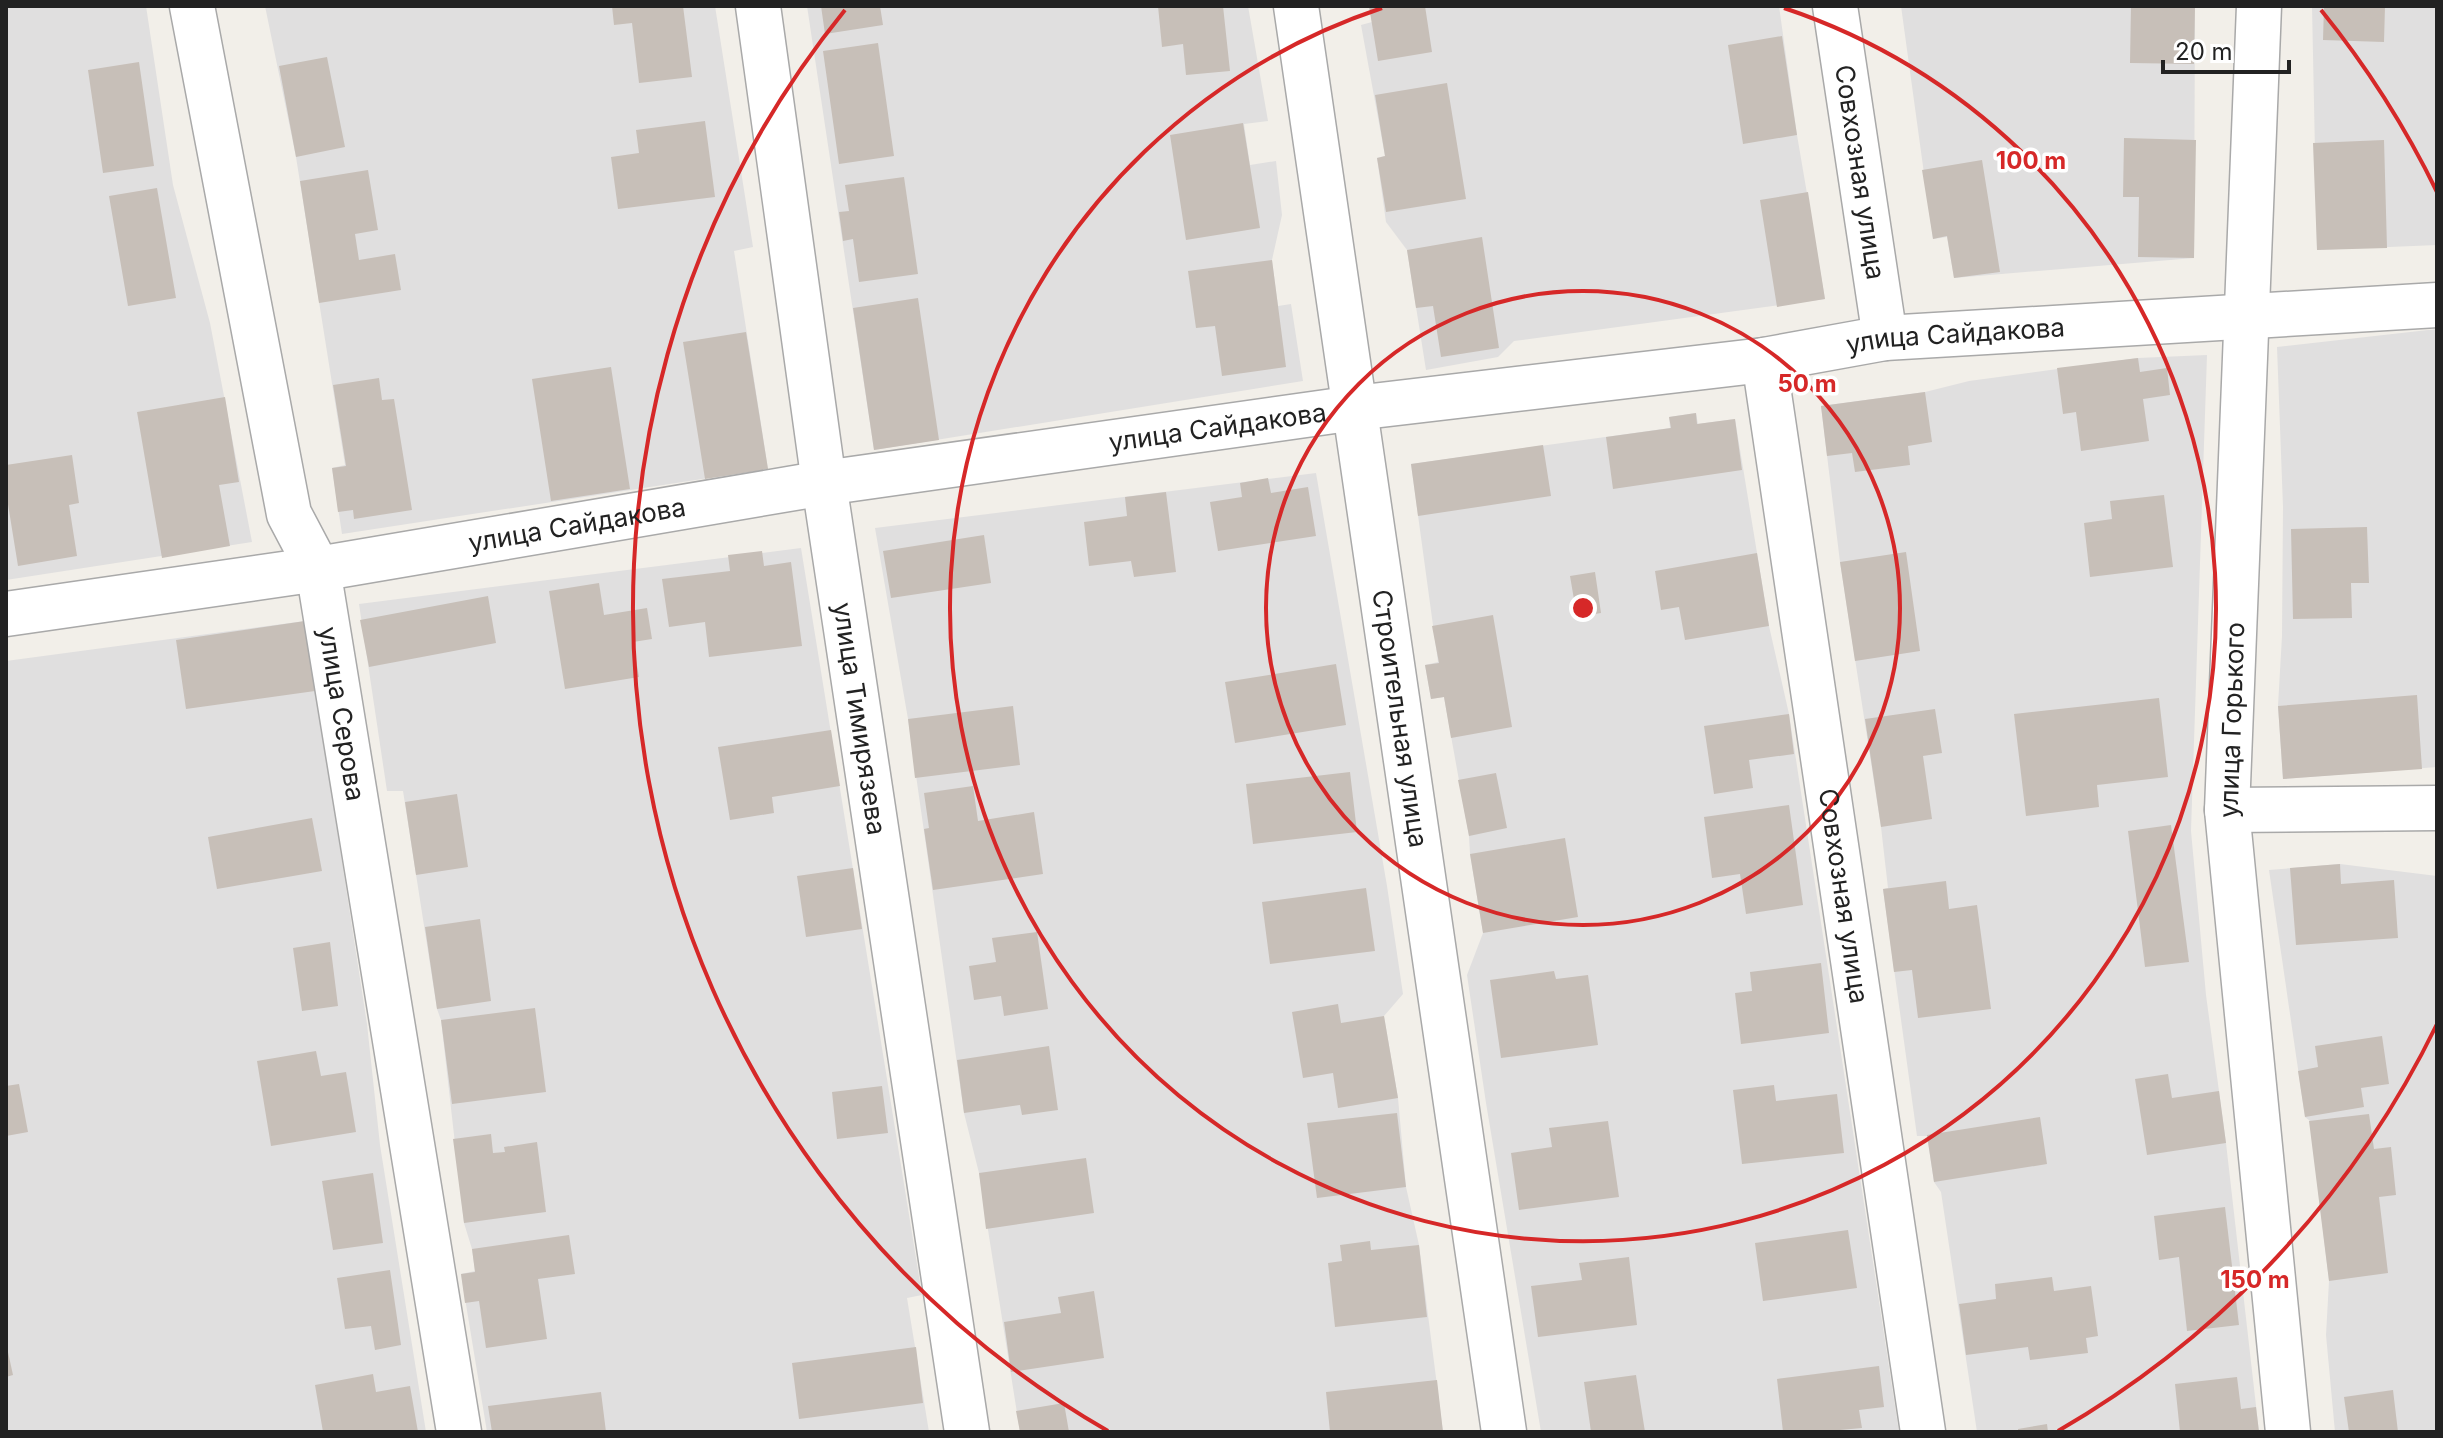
<svg xmlns="http://www.w3.org/2000/svg" width="2443" height="1438" font-family="Inter,sans-serif">
<style>
.residential{fill:#e0dfdf}
.building{fill:#c7bfb8}
.lines{fill:none;stroke-linecap:round;stroke-linejoin:round}
.street-casing{stroke:#a9a9a9;stroke-width:47}
.street{stroke:#fff;stroke-width:44}
.ring{fill:none;stroke:#d62828;stroke-width:4}
.labels{text-anchor:middle;stroke-width:7;stroke-linejoin:round;paint-order:stroke}
.street-label{font-size:26px;fill:#222;stroke:#fff}
.centre{fill:#d62828;stroke:#fff;stroke-width:4}
.ring-label{font-size:24px;text-anchor:middle;font-weight:bold;fill:#d62828;stroke:#fff;stroke-width:7;stroke-linejoin:round;paint-order:stroke}
</style>
<rect width="100%" height="100%" fill="#f2efe9"/>
<path class="residential" d="M6 6H146L173 185 210 323 252 542 6 580Z
M265 6H715L753 247 734 251 768 469 342 534 332 468 345 465 296 157Z
M807 6H1248L1268 121 1244 124 1250 165 1276 161 1282 215 1272 260 1278 306 1291 304 1303 381 874 450Z
M1369 6H1779L1797 135 1825 299 1514 341 1498 357 1426 370 1407 250 1386 222 1377 158 1385 156 1361 25 1372 22Z
M1901 6H2195L2194 258 1954 278 1947 237 1933 239Z
M2312 6H2437V245L2317 250Z
M2437 329V767L2283 779 2278 706 2282 636 2283 507 2277 347Z
M2207 355 2191 831 2206 995 2226 1143 2259 1432H1977L1941 1192 1934 1182 1927 1136H1917L1883 889 1888 888 1881 827 1840 562 1821 406 1925 392 1969 381 2138 358Z
M1696 413 1698 424 1735 419 1769 626 1789 714 1899 1432H1541L1486 1103 1467 975 1483 933 1470 854 1469 836 1444 697 1431 699 1425 665 1438 662 1411 464 1670 428 1669 417Z
M1316 473 1387 886 1403 994 1384 1016 1398 1098 1406 1187 1419 1245 1443 1432H1020L979 1173 964 1113 908 719 875 528Z
M801 548 922 1295 907 1298 929 1432H487L461 1274 475 1271 472 1249 464 1223 441 1020 437 1009 403 791H387L359 604Z
M305 621 367 1024 380 1145 426 1432H6V661Z
M2340 864 2437 876V1432H2335L2326 1335 2329 1281 2310 1121 2305 1117 2269 870Z"/>
<path class="building" d="M612 6H683L692 77 639 83 632 23 614 25Z
M821 6H880L883 25 825 34Z
M1158 6H1223L1230 71 1186 75 1183 44 1162 47Z
M1369 6H1425L1432 52 1378 61Z
M2131 6H2195L2194 64 2130 63Z
M2324 6H2385L2384 42 2323 40Z
M1782 36 1797 135 1743 144 1728 45Z
M878 43 894 156 839 164 823 51Z
M327 57 345 147 296 157 279 66Z
M139 62 154 166 103 173 88 70Z
M1447 83 1466 199 1386 212 1377 158 1385 156 1375 95Z
M705 121 715 197 618 209 611 157 639 153 636 130Z
M1243 123 1260 228 1186 240 1170 135Z
M2124 138 2196 140 2194 258 2138 257 2139 197H2123Z
M2384 140 2387 248 2317 250 2313 143Z
M1982 160 2000 272 1954 278 1947 236 1933 239 1922 170Z
M368 170 378 230 355 234 359 260 395 254 401 290 319 303 300 181Z
M904 177 918 274 859 282 853 239 843 241 839 212 849 211 845 185Z
M157 188 176 298 128 306 109 196Z
M1808 192 1825 299 1777 307 1760 200Z
M1482 237 1499 348 1441 357 1433 306 1416 308 1407 250Z
M1272 260 1286 367 1222 376 1215 326 1196 328 1188 271Z
M918 298 939 440 874 450 853 308Z
M746 332 768 469 705 479 683 342Z
M2138 358 2140 372 2167 368 2170 395 2143 399 2149 441 2081 451 2076 412 2063 414 2057 368Z
M611 367 630 489 551 501 532 379Z
M379 378 382 400 394 399 412 510 354 519 353 510 338 512 332 468 346 466 333 385Z
M1925 392 1932 442 1908 446 1910 465 1855 472 1852 453 1827 456 1821 406Z
M225 397 239 482 219 485 230 546 162 558 137 412Z
M1696 413 1697 424 1735 419 1742 470 1613 489 1606 437 1671 428 1669 417Z
M1543 445 1551 496 1418 516 1411 464Z
M72 455 79 503 69 505 77 556 18 566 6 492V465Z
M1268 478 1271 493 1308 487 1316 536 1218 551 1210 502 1242 497 1240 483Z
M1166 492 1176 572 1134 577 1131 561 1089 566 1084 522 1127 516 1125 497Z
M2164 495 2173 567 2090 577 2084 523 2112 519 2110 501Z
M2367 527 2369 583H2351L2352 618 2293 619 2291 529Z
M984 535 991 583 891 598 883 551Z
M762 551 764 566 791 562 802 646 709 657 705 622 669 627 662 579 730 571 728 555Z
M1906 552 1920 651 1855 661 1840 562Z
M1757 553 1769 626 1685 640 1679 607 1661 610 1655 571Z
M1595 572 1601 613 1577 617 1570 576Z
M599 583 604 615 647 608 652 639 633 642 639 677 565 689 549 591Z
M488 596 496 643 369 667 360 620Z
M1493 615 1512 727 1451 738 1444 697 1431 699 1425 665 1439 663 1432 626Z
M305 621 315 691 186 709 176 640Z
M1336 664 1346 725 1235 743 1225 682Z
M2417 695 2422 769 2283 779 2278 706Z
M2159 698 2168 777 2097 785 2099 807 2026 816 2014 714Z
M1013 706 1020 765 915 778 908 719Z
M1935 709 1942 753 1923 756 1932 819 1881 827 1865 719Z
M1789 714 1794 754 1749 760 1753 788 1714 794 1704 726Z
M831 730 840 786 772 797 774 813 730 820 718 747Z
M1350 772 1357 832 1253 844 1246 784Z
M1496 773 1507 828 1469 836 1458 780Z
M973 786 978 821 1034 812 1043 874 933 890 924 829 929 828 924 793Z
M457 794 468 867 416 875 405 802Z
M1789 805 1803 905 1746 914 1740 874 1712 878 1704 817Z
M312 818 322 871 217 889 208 837Z
M2171 825 2189 962 2145 967 2128 831Z
M1565 838 1578 917 1483 933 1470 854Z
M2340 864 2341 884 2394 880 2398 938 2296 945 2290 868Z
M853 868 862 929 806 937 797 876Z
M1946 881 1949 909 1977 905 1991 1009 1918 1018 1912 970 1894 972 1883 889Z
M1366 888 1375 951 1270 964 1262 902Z
M480 919 491 1001 437 1009 425 927Z
M1037 932 1048 1009 1004 1016 1001 996 974 1000 969 966 996 962 992 938Z
M330 942 338 1006 302 1011 293 948Z
M1821 963 1829 1033 1741 1044 1735 993 1752 991 1750 972Z
M1554 971 1556 979 1588 975 1598 1045 1501 1058 1490 980Z
M1338 1004 1341 1023 1384 1016 1398 1098 1338 1108 1333 1073 1303 1078 1292 1012Z
M535 1008 546 1092 452 1104 441 1020Z
M2382 1036 2389 1084 2361 1088 2364 1107 2305 1117 2298 1071 2318 1067 2315 1046Z
M1049 1046 1058 1110 1022 1115 1020 1105 964 1113 957 1060Z
M316 1051 321 1076 346 1072 356 1132 271 1146 257 1061Z
M2168 1074 2172 1098 2219 1091 2226 1143 2147 1155 2135 1079Z
M19 1084 28 1132 6 1136V1086Z
M1774 1085 1776 1101 1837 1094 1844 1153 1742 1164 1733 1090Z
M882 1086 888 1133 837 1139 832 1092Z
M1397 1113 1406 1187 1317 1198 1307 1123Z
M2369 1114 2374 1149 2391 1147 2396 1195 2379 1197 2388 1273 2329 1281 2309 1121Z
M2040 1117 2047 1164 1934 1182 1927 1135Z
M1608 1121 1619 1197 1519 1210 1511 1153 1552 1147 1549 1128Z
M491 1134 493 1153 505 1152 504 1147 537 1142 546 1212 464 1223 453 1139Z
M1086 1158 1094 1213 986 1229 979 1173Z
M373 1173 383 1243 333 1250 322 1181Z
M2225 1207 2239 1325 2187 1331 2179 1257 2159 1260 2154 1216Z
M1848 1230 1857 1288 1763 1301 1755 1243Z
M569 1235 575 1274 538 1279 547 1339 486 1348 479 1301 465 1303 461 1274 475 1272 472 1249Z
M1370 1241 1371 1250 1419 1245 1427 1317 1335 1327 1328 1263 1342 1261 1340 1245Z
M1629 1257 1637 1325 1538 1337 1531 1286 1582 1280 1579 1263Z
M390 1270 401 1345 375 1350 371 1326 345 1329 337 1278Z
M2052 1277 2054 1291 2091 1286 2098 1336 2086 1338 2088 1353 2030 1360 2028 1347 1966 1355 1959 1304 1996 1299 1995 1284Z
M1094 1291 1104 1358 1011 1372 1004 1322 1061 1313 1058 1297Z
M6 1343 13 1375 6 1377Z
M916 1347 923 1403 799 1419 792 1363Z
M1879 1366 1884 1407 1859 1410 1862 1428 1840 1430V1432H1783L1777 1379Z
M373 1374 376 1392 410 1386 418 1432H323L315 1385Z
M1636 1375 1645 1432H1591L1584 1382Z
M2237 1377 2241 1409 2256 1407 2259 1432H2180L2175 1384Z
M1437 1380 1443 1432H1330L1326 1392Z
M2393 1390 2398 1432H2349L2344 1397Z
M601 1392 606 1432H492L488 1406Z
M1064 1403 1069 1432H1020L1016 1411Z
M2047 1424 2048 1432H2018V1429Z"/>
<g class="lines">
<defs>
<g id="street">
<path id="s1" d="M192 6 289 514 318 569 459 1432"/>
<path id="s2" d="M758 6 824 483 967 1432"/>
<path id="s3" d="M1296 6 1504 1432"/>
<path id="s4" d="M1835 6 1885 338"/>
<path d="M2259 6 2227 810 2288 1432"/>
<path id="s5" d="M1764 360 1923 1432"/>
<path id="s6" d="M6 614 318 569 824 483 1355 408 1764 360 1885 338 2437 305"/>
<path d="M2227 810 2437 808"/>
</g>
</defs>
<use href="#street" class="street-casing"/>
<use href="#street" class="street"/>
</g>
<g class="ring">
<circle cx="1583" cy="608" r="317"/>
<path d="M1784 8A633 633 0 1 1 1382 8"/>
<path d="M2437 1024A950 950 0 0 1 2058 1431M1108 1431A950 950 0 0 1 845 10M2321 10A950 950 0 0 1 2437 192"/>
</g>
<g class="labels">
<g class="street-label">
<text dy="9" stroke="none"><textPath href="#s4" startOffset="168">Совхозная улица</textPath></text>
<text dy="9" stroke="none"><textPath href="#s6" startOffset="1970">улица Сайдакова</textPath></text>
<text dy="9" stroke="none"><textPath href="#s6" startOffset="1226">улица Сайдакова</textPath></text>
<text dy="9" stroke="none"><textPath href="#s6" startOffset="578">улица Сайдакова</textPath></text>
<text dy="9" stroke="none"><textPath href="#s1" startOffset="726">улица Серова</textPath></text>
<text dy="9" stroke="none"><textPath href="#s2" startOffset="720">улица Тимирязева</textPath></text>
<text dy="9" stroke="none"><textPath href="#s3" startOffset="720">Строительная улица</textPath></text>
<text transform="translate(2232 720) rotate(-88)" y="9">улица Горького</text>
<text dy="9" stroke="none"><textPath href="#s5" startOffset="542">Совхозная улица</textPath></text>
</g>
</g>
<circle cx="1583" cy="608" r="12" class="centre"/>
<g class="ring-label">
<text x="2031" y="169">100 m</text>
<text x="1807" y="392">50 m</text>
<text x="2255" y="1288">150 m</text>
</g>
<rect width="2443" height="1438" fill="none" stroke="#222222" stroke-width="16"/>
<path d="M2163 60v12h126v-12" fill="none" stroke="#222222" stroke-width="4"/>
<text x="2175" y="60" font-size="24" fill="#222222" stroke="#ffffff" stroke-width="6" paint-order="stroke">20 m</text>
</svg>
